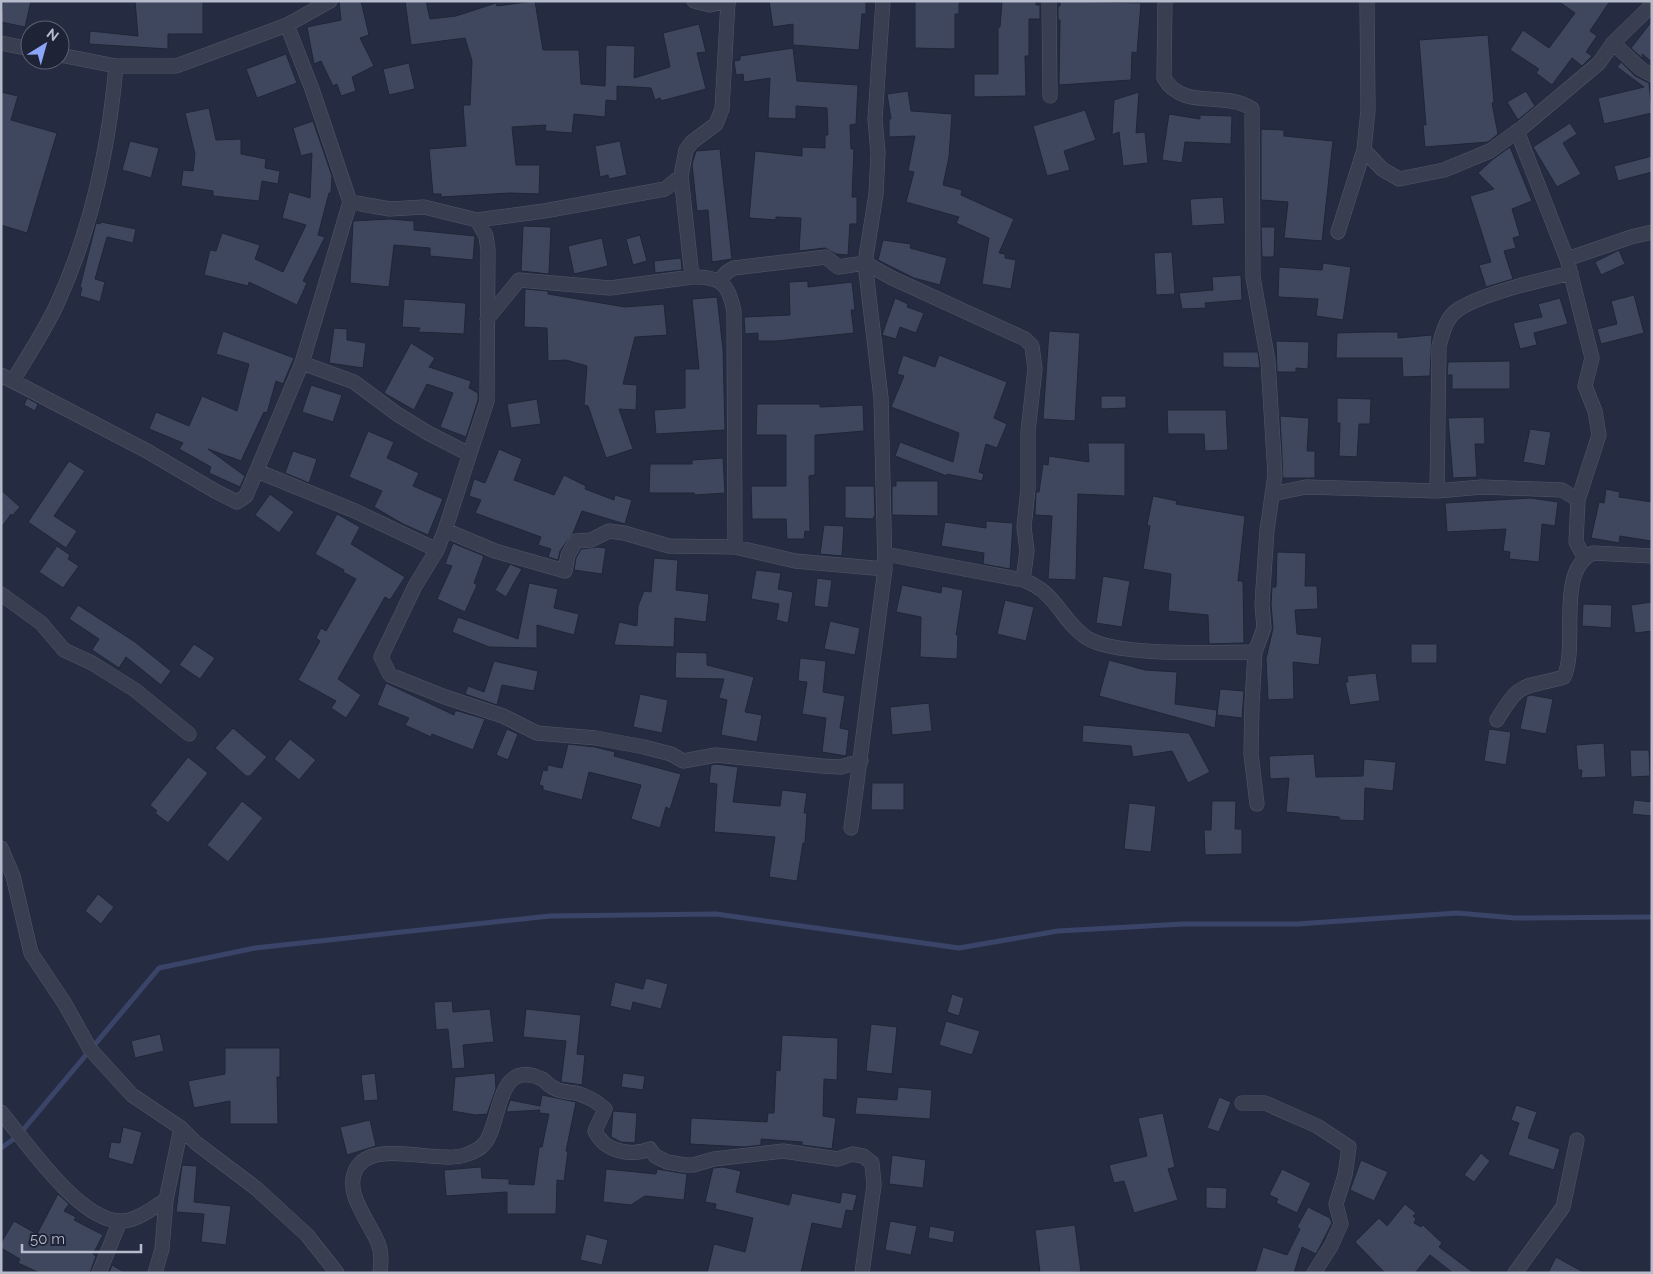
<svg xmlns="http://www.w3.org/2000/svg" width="1653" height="1274" font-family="Raleway,sans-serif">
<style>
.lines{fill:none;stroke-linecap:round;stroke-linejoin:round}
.stream{stroke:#394468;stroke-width:5}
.building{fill:#3f475f;stroke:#202638}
.street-casing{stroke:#515768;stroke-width:15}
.street{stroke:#393f50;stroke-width:14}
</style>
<rect width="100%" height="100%" fill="#252c41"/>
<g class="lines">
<path class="stream" d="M1 1148 18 1136 159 968 255 948 550 916 716 914 959 948 1058 931 1183 924H1297L1457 913 1515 918 1652 917"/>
</g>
<path class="building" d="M3 1H31L25 27 1 22Z
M135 1H203V34H168V49L89 44 90 31 138 36Z
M339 1H361L369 35 360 38 374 66 352 77 356 91 341 96 337 84 333 86 321 61 314 64 307 27 341 20Z
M405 1H426L430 19 456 16 496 3 497 6 535 1 543 50H579L581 84 605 86 606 45 635 46 634 78 670 67 663 33 699 24 706 52 697 53 706 89 661 101 660 98 655 100 651 88 617 86V101L606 100 605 117 574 114 572 133 545 131 546 125 512 127 516 165H540L539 194 510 193 441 197V194H433L429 149 466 146 463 105H470L472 61 465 38 411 45Z
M769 1H866V14H862L859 50 793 45V24L773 27Z
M915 1H959V14H955V49L915 48Z
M1002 1H1036V5H1040V19H1029V56H1025L1026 96 974 97V74H998V27H1000Z
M1060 1 1141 3 1137 53 1132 52 1131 80 1059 85 1060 20H1058V6H1060Z
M1558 1H1610L1590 31 1597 36 1586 52 1592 56 1582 66 1572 58 1552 85 1536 73 1539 69 1510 50 1523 30 1549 48 1575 13Z
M1652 21V62L1642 54 1643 59 1631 48Z
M1488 35 1494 102 1492 103 1498 134 1488 142 1425 147 1423 125H1426L1419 40Z
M793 48 797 81 858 85 856 124 850 125 851 149H854L852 197H857V224H850L848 255 836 254 825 248 799 251 801 218 776 217V220L749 218 755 151 802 156V147L825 148V135H828L827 108 796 106V119L768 118 770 78 744 82 743 74 736 75 734 61 740 60V56Z
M286 54 297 83 257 98 246 69Z
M1621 62 1635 76 1649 83 1652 113 1604 124 1598 98 1644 87 1617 67Z
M409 63 415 89 389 95 383 69Z
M908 91 911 111 952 114 949 157 943 185 962 190 961 195 1014 219 999 253 1005 254V258L1016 260 1011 289 982 284 989 238 956 223 959 217 906 202 914 172 908 171 915 136 889 137V119H891L887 94Z
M1526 91 1535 106 1518 120 1507 102Z
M1 92 18 96 11 120 57 133 27 233 1 225Z
M1139 92 1136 133 1145 132 1148 163 1123 166 1119 132 1112 135 1114 100Z
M209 108 216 140 241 139V154L266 159 265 168 280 171 278 184 262 181 259 201 213 196V191L181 186 183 170 193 171 195 154 185 113Z
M1085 110 1096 140 1064 151 1070 170 1047 176 1033 126Z
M1169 114 1200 119V115L1232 116 1231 144 1185 142 1182 163 1162 160Z
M313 121 332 176 331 193H329L318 235 325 237 303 281 307 283 297 305 249 282 248 286 204 275 210 250 216 251 222 233 260 245 255 259 283 272 306 225 282 218 289 192 310 198 312 153 301 156 293 128Z
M1570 123 1577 134 1563 143 1581 174 1557 187 1533 147Z
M1261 129 1284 130V136L1333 141 1322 241 1284 238 1288 202 1261 200Z
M130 141 159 148 151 178 122 170Z
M620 141 627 175 609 179 608 175 600 177 595 146Z
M1510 147 1532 201 1512 209 1520 236 1513 238 1516 248 1504 251 1513 279 1486 287 1479 265 1491 262 1470 196 1494 189 1478 173 1492 160Z
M720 149 732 259 712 262 708 210 697 211 692 164 696 151Z
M1652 156V172L1618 181 1614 166Z
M1223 197 1225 224 1192 226 1190 199Z
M390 219 414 221V230L475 236 473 260 430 256V248L394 245 389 287 350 283 353 221Z
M101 222 136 229 133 243 107 237 95 279 105 282 100 302 80 296 82 288 80 287 96 223 100 224Z
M523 226 551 227 549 274 521 271Z
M1261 227H1275L1274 257H1262Z
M640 235 647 261 633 265 626 239Z
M602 238 608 266 574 274 568 246Z
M883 240 911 244 910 248 947 258 940 285 914 278 878 260Z
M1619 250 1625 264 1601 275 1595 262Z
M1172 252 1175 294 1156 295 1154 253Z
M681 258 682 270 655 273 654 261Z
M1323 263 1351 267 1343 320 1316 316 1318 299 1278 297 1279 267 1322 270Z
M1241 275 1242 300 1205 303 1206 308 1182 309 1179 293 1213 290 1212 277Z
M808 281V287L852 282 855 310H851L854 333 776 341H758V333L745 334 744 317 790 315 789 282Z
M525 289 548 291V294L625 307 664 304 667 335 635 337 623 384 637 385 636 410 619 409 633 449 606 458 588 406 584 405 587 366 566 360 548 361 547 328 524 327Z
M1634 295 1644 333 1601 344 1597 329 1617 324 1611 301Z
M717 297 723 349 725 430 656 434 654 410 685 408V369H699L692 299Z
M895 298 908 304 907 307 924 313 916 333 900 327 896 339 882 335Z
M1560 298 1568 324 1534 333 1537 345 1520 349 1513 323 1542 317 1538 304Z
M404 299 466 303 464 334 418 332 420 328 402 327Z
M334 328 347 329V340L366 343 363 368 329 363Z
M223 331 294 358 283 384 276 381 267 413 264 412 241 461 208 449 245 476 240 487 209 473 211 467 179 449 183 443 149 429 156 412 189 426 202 396 237 411 249 364 216 354Z
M1049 331 1080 333 1075 421 1043 419Z
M1371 332H1398V338L1432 335 1430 376 1403 377 1402 358H1336L1337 333Z
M1276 341 1309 342 1308 369 1296 368V372H1277Z
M411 343 435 358 429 367 471 381 469 388 478 393V400L466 437 440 427 453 393 427 384 414 410 384 393Z
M1223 352H1258L1260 368 1223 367Z
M903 355 935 367 939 355 1007 382 994 418 1007 424 997 448 986 444 979 472 984 474 982 481 947 474V476L895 456 900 442 953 462 959 433 891 407 904 376 897 374Z
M1510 361V389H1452V375H1447L1448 362Z
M311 385 342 395 333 422 302 412Z
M1101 396H1126V408L1101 409Z
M27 398 38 404 35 411 24 405Z
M1337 398 1371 399 1370 424H1359L1357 457 1339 456 1340 423H1337Z
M537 399 541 424 511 428 507 404Z
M757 404H820V407L863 405 864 431 815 435V475L809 476 810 532 805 531 804 539H787L786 519H752L751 486H786V435H756Z
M1167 410H1226L1228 450 1205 451 1204 434H1168Z
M1280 416 1309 418 1307 451H1315V478H1283Z
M1484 417 1485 444H1475L1477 477 1453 478 1448 418Z
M1530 429 1551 432 1545 466 1523 462Z
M368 431 394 442 387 458 419 473 413 486 443 499 428 535 403 524 374 507 382 491 349 477Z
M1088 443H1125V496L1078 494 1076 580 1048 579 1052 516 1035 515 1036 492H1039L1043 464 1048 465 1049 456 1089 462Z
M499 449 522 459 514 480 554 495 564 475 586 486 585 489 614 500 615 495 632 500 625 524 582 511 573 533 560 551 558 560 548 557 551 549 538 545 541 537 475 513 481 500 469 496 474 479 485 483Z
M293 451 317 459 309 483 285 473Z
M723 458 725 493 695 495 694 493H649L650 464H692V460Z
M69 461 85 471 54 516 77 531 66 548 28 522Z
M896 481H938V516L892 515V486H896Z
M845 486H874L875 515 873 519 845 518Z
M1606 489 1620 492 1619 497 1652 502 1651 541 1620 536 1619 543 1591 538 1599 502 1604 503Z
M1 490 20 507 12 516 11 514 1 528Z
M270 494 294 512 279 533 255 515Z
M1153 496 1177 501 1176 504 1245 516 1238 581H1243L1244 643 1209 644 1208 615 1168 611 1171 574 1143 569 1150 526 1147 525Z
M1530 498 1558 502 1555 526 1542 524 1539 562 1509 559 1510 552 1503 551 1506 529 1447 532 1445 503Z
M337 514 360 527 351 544 405 577 390 600 385 597 338 679 361 695 346 718 331 708 336 701 298 680 320 641 316 638 321 628 326 631 356 579 343 572 344 570 315 554Z
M986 521 1013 523 1010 569 983 564 984 553 941 546 945 522 986 528Z
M824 525 844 526 842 556 820 554Z
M453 543 484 556 474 583 477 585 465 612 437 599 452 566 445 564Z
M57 546 70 555 68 559 79 566 63 588 39 572Z
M597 547 606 548 602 574 574 570 576 558 581 549Z
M1277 552 1306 553 1305 586H1317L1318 609 1295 610 1297 634 1322 637 1319 665 1293 662 1294 699 1268 700 1266 659 1273 628 1271 604 1272 587H1276Z
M654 558 678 560 676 590 709 594 706 622 675 618 674 647 614 645 619 622 637 626 638 606 644 591 651 592Z
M510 564 522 569 506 597 495 590Z
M756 570 781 573 778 589 793 592 788 623 776 620 779 604 751 599Z
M1103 576 1130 581 1122 627 1096 623Z
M817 578 832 580 828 608 814 606Z
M529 583 558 589 554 608 579 614 574 635 537 625V648L489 647 452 632 458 617 518 639Z
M902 585 941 593 942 586 963 590 956 635H958L957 659 920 657 921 617 896 612Z
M1005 600 1034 607 1026 641 997 634Z
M1652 602V631L1635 633 1631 605Z
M1583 604 1612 605 1611 628 1582 626Z
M78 605 135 642 171 671 161 685 126 657 119 668 92 650 99 639 69 619Z
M830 621 860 628 855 655 824 649Z
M194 644 215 658 200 679 179 665Z
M1411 644H1437V663H1411Z
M676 652 707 653V665L754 677 745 712 762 715 757 742 721 735 727 700 719 698 724 679 675 678Z
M800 658 826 661 823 692 845 696 840 728 849 730 846 756 822 752 826 718 802 714 807 682 798 681Z
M1109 660 1145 670 1177 672 1175 704 1217 710 1215 728 1099 696Z
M494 661 538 671 534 691 502 685 497 705 465 694 468 686 484 692Z
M1376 673 1380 701 1350 705 1345 682H1348L1347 676Z
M386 683 454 715 455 711H458L485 719 473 750 432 734 431 737 405 725 409 718 377 705Z
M1220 689 1244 691 1242 718 1217 715Z
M640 694 668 700 662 733 633 727Z
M1531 695 1553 699 1546 734 1520 729 1527 696Z
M929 703 932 731 892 735 890 707Z
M1083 725 1189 733 1210 772 1188 783 1172 751 1133 757 1131 746 1082 742Z
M233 728 267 757 250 776H246L215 748Z
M507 729 518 734 508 760 496 755Z
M1489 729 1511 732 1506 765 1484 761Z
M290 739 316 760 299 780 274 759Z
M1604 743 1606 777 1581 778 1582 770H1578L1576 745Z
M568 744 595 747 615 752 614 756 681 774 670 809 666 807 660 828 631 819 641 785 589 772 582 800 543 790V786L539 785 543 770 547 771 548 765 562 768Z
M1630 750H1649L1650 776 1631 777Z
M1314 754 1316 777 1363 776 1364 759 1396 762 1393 791 1365 788 1364 821 1340 820 1339 817 1286 812 1289 778 1270 779 1269 756Z
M188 757 208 773 168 823 155 813 157 811 150 805Z
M716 764 738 767 733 802 780 806 782 790 807 793 804 813H807L805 843H803L797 881 769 877 775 837 714 832 717 784 709 783 711 765Z
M872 783H904V810H871Z
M1634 800 1652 802V816L1632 814Z
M242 801 263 818 228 862 207 845Z
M1212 801H1236L1235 829H1242V854L1205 855 1204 830H1211Z
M1129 803 1156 806 1151 852 1124 849Z
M98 894 114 907 101 924 85 911Z
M646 978 668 984 661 1009 633 1002 631 1011 610 1006 615 982 643 989Z
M952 994 964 998 959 1016 947 1012Z
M452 1001 453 1012 490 1009 494 1042 463 1045 465 1068 452 1069 448 1029 436 1030 434 1002Z
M526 1009 581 1015 577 1054 585 1055 582 1085 561 1082 566 1041 523 1037Z
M946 1021 980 1031 972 1055 939 1045Z
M871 1024 897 1027 892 1074 866 1071Z
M160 1034 164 1051 135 1058 131 1041Z
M782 1035 838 1038 837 1080 824 1079 823 1116 836 1118 832 1149 802 1145V1142L761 1139V1145L745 1147 690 1144 691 1118 767 1122 768 1113H774L776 1070 780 1071Z
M225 1048H280V1077H277L278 1124H230V1101L194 1108 188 1081 225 1074Z
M375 1073 378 1100 364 1101 361 1075Z
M495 1073 496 1089 487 1114 476 1115 452 1111 455 1077Z
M623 1073 645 1076 643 1090 621 1087Z
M898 1087 932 1090 930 1119 855 1114 857 1097 897 1100Z
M542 1095 576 1102 566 1151H568L564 1181 557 1180 556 1214H507V1192L446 1196 444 1170 481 1167 482 1178 509 1179V1184L534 1185 539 1147H542L549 1114 539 1113 540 1110 506 1112 510 1100 540 1106Z
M1219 1097 1231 1102 1219 1132 1207 1128Z
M1516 1105 1537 1112 1528 1138 1560 1149 1554 1170 1508 1155 1519 1123 1511 1120Z
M613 1111 637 1113 635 1143 621 1142 611 1137Z
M1163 1113 1175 1167 1168 1169 1178 1200 1134 1213 1124 1181 1114 1183 1109 1165 1147 1156 1138 1118Z
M370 1120 376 1146 347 1155 340 1127Z
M123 1127 142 1132 133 1165 108 1158 111 1142 120 1143Z
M1481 1153 1490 1161 1474 1182 1464 1175Z
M892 1155 926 1160 923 1188 889 1184Z
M1361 1160 1388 1172 1374 1201 1350 1190Z
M182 1165 197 1166 194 1202 231 1206 226 1245 201 1242 204 1214 176 1212Z
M723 1167 741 1171 736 1192 789 1205 792 1193 840 1203 842 1192 857 1195 853 1211 846 1210 842 1229 812 1223 801 1273H707L714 1244 745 1252 753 1218 715 1209 716 1204 705 1202 713 1168Z
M606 1169 656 1174 657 1169 687 1174 684 1200 645 1196 631 1205 603 1202Z
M1282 1169 1311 1183 1297 1213 1276 1203 1278 1199 1269 1195Z
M1206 1187 1227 1188 1226 1209 1206 1208Z
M58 1194 69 1204 64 1211 76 1217 74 1220 103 1235 93 1254 96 1256 90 1273H40L18 1263 20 1259 1 1248V1243L14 1221 37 1234Z
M1405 1204 1416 1213 1413 1216 1416 1219 1414 1223 1421 1227 1423 1225 1442 1243 1439 1247 1474 1273H1453L1430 1255 1415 1273H1385L1355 1242 1379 1218 1387 1226Z
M1308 1207 1330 1218 1332 1223 1316 1254 1302 1247 1294 1273H1255L1263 1247 1287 1255 1300 1229 1297 1227Z
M890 1221 917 1226 911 1255 885 1250Z
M1075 1225 1081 1272 1040 1273 1035 1230Z
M930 1226 955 1231 953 1243 928 1238Z
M586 1234 608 1240 602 1265 580 1260Z
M1556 1257 1585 1273H1548Z
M112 1265 126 1273H109Z"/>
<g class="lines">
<defs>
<path id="street" d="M694 1 710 5 729 1
M1049 1 1050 96
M1165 1 1164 78C1183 111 1225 90 1252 109L1253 277 1268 361 1275 475 1267 530 1262 604 1264 628 1255 652 1252 704 1251 754 1257 804
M1 43 30 49
M1613 43 1641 69 1652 75
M60 55 116 66H176L287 25 330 1
M1517 131 1567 259 1592 358 1585 386 1595 411 1599 435 1578 500 1576 542 1584 557
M1364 150 1382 169 1399 179 1444 170 1490 151 1523 127 1599 63 1613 43 1652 5
M350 202 390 209 424 207 477 220 544 211 665 189 681 176
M477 220 486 236 488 250 487 401 445 530 437 550 415 586 381 657 390 675 445 697 503 716 537 733 596 738 644 747 671 754 683 761 716 755 822 766 841 767 861 761
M1338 232 1364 150 1368 110 1367 1
M1567 259 1631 237 1652 232
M692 277 681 176 686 150 692 142 716 124 722 109 728 2
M720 280 727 272 734 268 826 257 838 267 865 263 892 278 1025 339 1032 346 1035 369 1028 431V489L1024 527 1027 551 1023 580
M487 319 519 280 610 288 692 277C721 276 729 284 734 312L735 547
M302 363 354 382 397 414 428 433 469 454
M1 375 147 451 215 491 237 502 246 496 302 363 350 202 312 89 287 25
M13 381C28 355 46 329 58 302 92 227 109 147 116 66
M257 471 355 511 437 550
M1437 491 1439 346C1443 332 1446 317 1459 309 1484 293 1541 280 1571 273
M1272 494 1306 487 1437 491 1482 487 1562 490 1578 500
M445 530 495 551 565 571 568 555 576 541 591 540 609 531 624 533 669 546 735 547 795 561 885 569
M885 554 1023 580C1057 592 1061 621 1087 638 1117 657 1217 652 1255 652
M1 594 41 623 64 650 92 663 135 690 189 734
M1497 720C1521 679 1523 689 1564 677 1579 644 1555 571 1593 553L1652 556
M851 828 885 569 881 398 865 263 876 194 878 153 875 119 883 1
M1 848 13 876 31 953 65 1004 90 1049 132 1095 181 1128 196 1143 257 1189 307 1235 337 1273
M1242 1103H1265L1317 1126 1349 1147 1345 1175 1336 1204 1341 1224 1331 1246 1314 1273
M1 1112C27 1143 79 1221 121 1221 137 1221 152 1208 166 1200
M99 1273 120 1221
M155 1273 162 1249 166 1200 181 1128
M380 1273C381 1263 382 1253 378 1243 369 1220 341 1191 358 1166 377 1140 438 1164 465 1155 471 1153 480 1149 484 1144 502 1124 495 1057 542 1079 546 1081 549 1086 554 1088 560 1092 569 1092 576 1093 588 1096 596 1101 605 1109L595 1131C604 1151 630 1157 650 1149L655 1156 667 1162 685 1165H693L714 1159 783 1151 838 1159 852 1154 863 1156 872 1163 874 1185 862 1273
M1515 1273 1563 1207 1577 1140"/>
</defs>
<use href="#street" class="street-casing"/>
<use href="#street" class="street"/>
</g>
<rect width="1653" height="1274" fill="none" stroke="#b6bbcb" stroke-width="5"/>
<g transform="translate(45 45) rotate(37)"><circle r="24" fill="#1e2436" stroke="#5b6072"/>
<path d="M0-4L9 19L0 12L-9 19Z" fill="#8da5f9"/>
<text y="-8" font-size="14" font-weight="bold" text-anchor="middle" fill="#b6bbcb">N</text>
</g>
<path d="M22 1244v8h119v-8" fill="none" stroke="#b6bbcb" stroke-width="2.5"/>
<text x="30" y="1244" font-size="15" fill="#b6bbcb" stroke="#1e2436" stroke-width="4" paint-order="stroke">50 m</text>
</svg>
